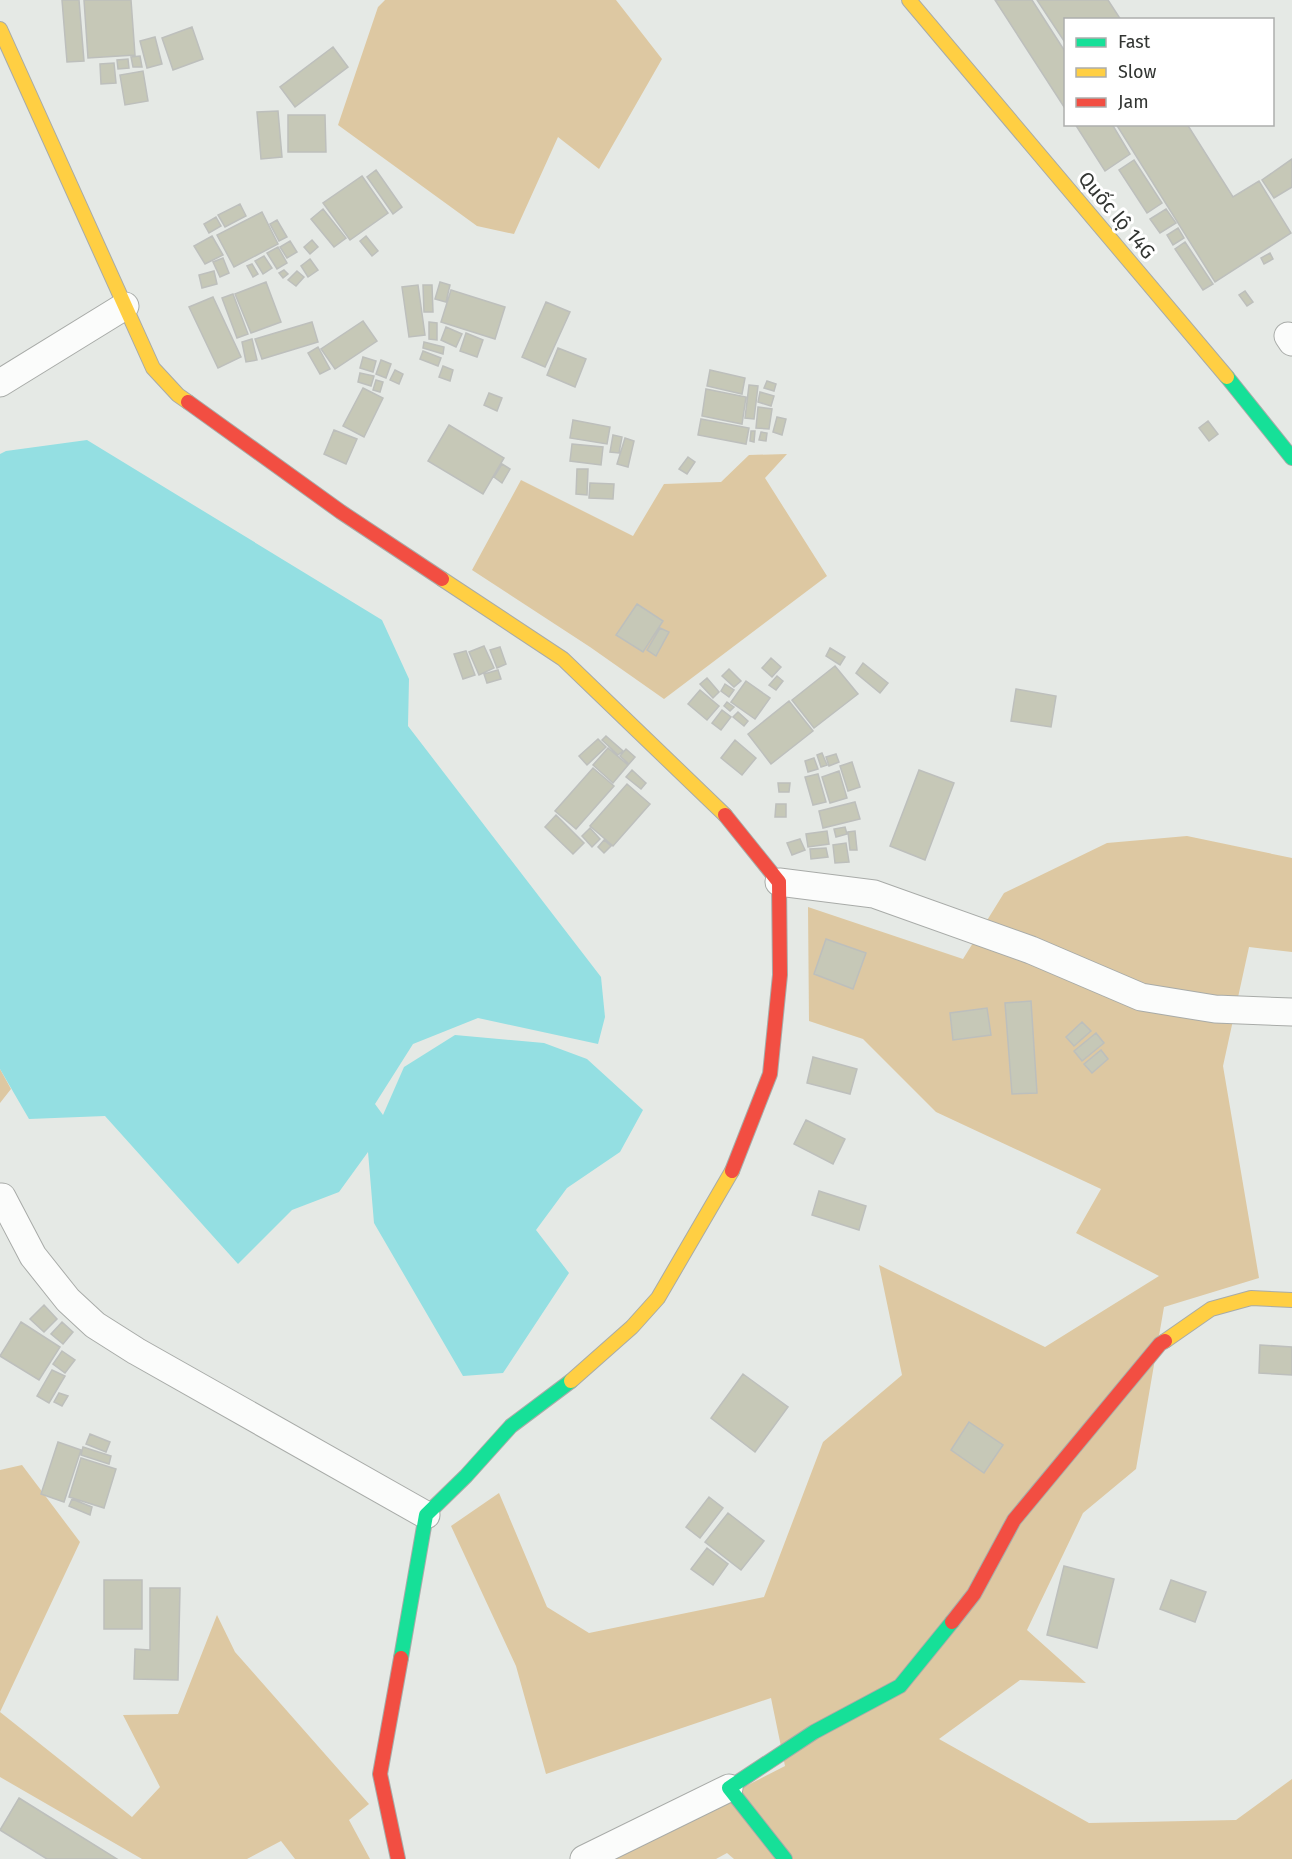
<svg xmlns="http://www.w3.org/2000/svg" width="1292" height="1859" font-family="'Fira Sans',sans-serif">
<style>
.forest{fill:#ddc8a2}
.water{fill:#94dfe2}
.building{fill:#c6c8b7;stroke:#bdbfbc;stroke-width:1.5}
.lines{fill:none;stroke-linecap:round;stroke-linejoin:round}
.street-casing{stroke:#a8aba8;stroke-width:29}
.fast-casing{stroke:#a8aba8;stroke-width:16}
.slow-casing{stroke:#a8aba8;stroke-width:16}
.jam-casing{stroke:#a8aba8;stroke-width:16}
.street{stroke:#fbfcfb;stroke-width:27}
.fast{stroke:#16e098;stroke-width:14}
.slow{stroke:#ffcf43;stroke-width:14}
.jam{stroke:#f24e42;stroke-width:14}
.labels{text-anchor:middle;stroke-width:6;stroke-linejoin:round;paint-order:stroke}
.street-label{font-size:20px;fill:#323532;stroke:#fff}
</style>
<rect width="100%" height="100%" fill="#e5e9e5"/>
<path class="forest" d="M385 0H616L662 59 599 169 558 137 514 234 477 226 338 125 378 7Z
M787 454 765 478 827 576 664 699 590 647 472 570 521 480 633 536 664 484 721 482 749 455Z
M1187 836 1292 858V952L1249 947 1223 1066 1259 1278 1164 1307 1136 1469 1083 1513 1027 1630 1086 1683 1020 1680 939 1739 1089 1823 1236 1820 1292 1779V1859H734L727 1853 716 1859H604L785 1766 771 1698 546 1774 516 1666 451 1526 499 1493 547 1607 589 1633 764 1597 823 1442 902 1375 879 1265 1045 1347 1159 1276 1076 1233 1101 1189 936 1112 863 1039 809 1021 808 907 963 959 1004 893 1107 843Z
M0 1069 11 1089 0 1103Z
M22 1465 80 1542 0 1712 132 1817 160 1787 123 1715 178 1714 217 1615 235 1652 369 1804 349 1820 370 1859H295L281 1841 247 1859H142L0 1777V1470Z"/>
<path class="water" d="M87 440 382 620 409 679 408 726 601 977 605 1017 598 1044 478 1018 413 1044 375 1104 383 1115 404 1067 455 1035 544 1043 587 1059 643 1110 620 1152 567 1188 536 1230 569 1273 503 1373 463 1376 374 1223 368 1152 339 1192 292 1210 238 1264 105 1116 29 1119 0 1069V454L6 451Z"/>
<path class="building" d="M62 0H79L84 61 67 62Z
M84 0H131L135 55 88 58Z
M995 0H1032L1066 53V110Z
M1037 0H1108L1121 20H1066V44Z
M192 27 203 59 173 70 162 38Z
M155 37 162 64 147 68 140 41Z
M333 47 348 67 295 107 280 87Z
M140 56 142 67H133L131 57Z
M128 59 129 68 118 69 117 60Z
M114 63 116 83 101 84 100 64Z
M143 71 148 101 125 105 120 75Z
M278 111 282 157 261 159 257 112Z
M288 115H325L326 152H288Z
M1075 124H1112L1130 154 1105 171Z
M1116 124H1187L1233 197 1259 181 1291 233 1215 282Z
M1292 159V187L1274 198 1262 180Z
M1134 160 1162 203 1147 213 1119 170Z
M376 170 402 207 393 214 367 177Z
M362 176 388 213 350 240 323 203Z
M240 204 246 216 225 227 218 215Z
M323 209 346 238 334 247 311 219Z
M1166 209 1176 223 1160 233 1150 219Z
M262 212 278 244 234 267 217 235Z
M216 217 221 226 209 233 204 224Z
M277 220 287 237 279 241 270 224Z
M1178 228 1184 238 1173 245 1167 235Z
M212 236 223 255 205 264 194 246Z
M366 236 378 251 372 256 360 241Z
M312 240 318 247 310 254 304 247Z
M290 241 297 252 287 258 280 247Z
M1185 242 1213 284 1203 290 1175 249Z
M278 247 287 263 277 269 267 253Z
M1270 253 1273 259 1264 264 1261 258Z
M264 256 272 268 263 274 255 261Z
M223 258 229 273 220 277 213 262Z
M310 259 318 270 308 277 301 266Z
M252 264 258 274 253 277 247 266Z
M284 270 288 274 283 278 279 273Z
M214 271 217 284 202 288 199 275Z
M297 271 304 277 296 286 288 280Z
M266 282 281 322 251 333 235 294Z
M440 282 450 285 446 302 435 299Z
M418 285 425 335 409 337 402 287Z
M423 285H432L433 312H424Z
M451 290 505 307 495 339 441 322Z
M1245 291 1253 302 1247 306 1239 295Z
M233 294 248 334 237 338 222 298Z
M213 297 241 357 218 368 189 307Z
M546 302 570 312 545 367 522 357Z
M363 321 377 341 335 369 321 349Z
M312 322 318 342 262 359 255 339Z
M429 322 437 323V340L429 339Z
M446 327 462 334 456 347 441 340Z
M466 333 483 340 477 357 460 351Z
M252 339 257 360 246 362 242 342Z
M424 342 444 347 443 354 423 348Z
M318 347 330 369 320 374 308 353Z
M558 348 586 359 575 387 547 375Z
M423 351 441 358 438 366 420 359Z
M363 357 376 361 373 372 360 368Z
M381 360 391 364 386 378 376 374Z
M443 366 453 370 450 381 439 377Z
M395 370 403 374 399 384 390 380Z
M710 370 745 378 742 394 707 386Z
M360 373 374 376 371 386 358 382Z
M376 380 383 382 380 392 373 390Z
M767 381 776 384 774 391 764 388Z
M749 385 758 386 754 419 745 418Z
M363 388 383 398 364 437 343 426Z
M706 389 746 397 742 424 702 416Z
M760 392 774 396 771 406 758 402Z
M489 393 502 398 497 411 484 405Z
M758 407 772 409 769 429 756 428Z
M777 417 786 419 782 435 773 432Z
M701 419 749 428 746 444 698 435Z
M573 420 610 427 607 444 570 438Z
M1208 421 1218 434 1209 441 1199 428Z
M449 425 504 458 483 494 428 461Z
M334 430 357 439 346 464 324 454Z
M751 431H755L754 442 750 441Z
M761 432 767 433 766 441 759 440Z
M613 435 622 437 619 453 610 452Z
M625 438 634 441 628 467 617 464Z
M572 444 603 447 601 465 570 461Z
M688 457 695 462 687 474 679 469Z
M502 464 510 469 502 483 494 477Z
M577 469H588L587 495 576 494Z
M590 483 614 484 613 499 589 498Z
M637 604 663 621 643 652 616 635Z
M660 628 669 632 656 656 647 650Z
M484 646 494 668 479 675 469 652Z
M500 647 506 664 497 668 490 650Z
M830 648 845 657 840 665 826 656Z
M466 651 475 675 463 679 454 654Z
M771 658 781 667 772 677 762 668Z
M863 663 888 683 880 693 856 673Z
M835 666 858 694 814 728 792 700Z
M729 669 741 681 734 687 722 676Z
M498 670 501 679 487 683 484 674Z
M777 676 783 681 776 690 769 685Z
M707 678 719 692 713 698 700 684Z
M746 681 770 698 755 719 731 702Z
M725 684 734 690 729 697 721 691Z
M1016 689 1056 696 1051 727 1011 721Z
M700 690 719 706 707 720 688 704Z
M789 701 813 731 771 764 748 734Z
M727 702 734 707 730 711 724 706Z
M722 710 731 717 721 730 712 723Z
M738 712 748 721 744 726 733 717Z
M606 736 623 751 618 755 602 740Z
M598 739 606 747 587 765 579 756Z
M735 740 756 758 742 775 721 758Z
M608 748 628 765 613 783 593 765Z
M626 749 635 757 629 764 620 756Z
M822 753 827 765 821 767 817 755Z
M836 754 839 762 829 766 826 757Z
M814 758 818 769 808 772 805 761Z
M852 762 860 787 848 791 840 766Z
M593 768 614 786 576 829 555 811Z
M632 770 646 783 641 789 626 777Z
M919 770 954 783 925 860 890 846Z
M839 771 847 798 830 803 822 777Z
M818 774 826 802 813 805 805 777Z
M778 783H790L789 792H779Z
M627 784 650 804 613 846 590 826Z
M855 802 860 819 823 828 819 811Z
M776 804H786V817H775Z
M556 815 584 843 573 854 545 827Z
M845 827 847 834 836 837 834 829Z
M590 828 600 839 592 847 582 836Z
M827 831 829 844 808 847 806 834Z
M855 831 857 850H850L848 832Z
M800 839 805 850 792 855 787 843Z
M604 840 611 846 604 853 598 847Z
M846 843 849 862 835 863 833 845Z
M826 848 828 857 811 859 810 849Z
M826 939 866 953 853 989 814 974Z
M1031 1001 1037 1093 1012 1094 1005 1003Z
M987 1008 991 1035 953 1040 950 1013Z
M1082 1022 1091 1031 1074 1046 1066 1037Z
M1096 1033 1104 1043 1082 1061 1074 1051Z
M1101 1050 1108 1059 1092 1073 1084 1064Z
M813 1057 857 1069 850 1094 807 1083Z
M806 1120 845 1139 833 1164 794 1144Z
M819 1191 866 1206 859 1230 812 1215Z
M44 1305 57 1319 44 1332 30 1319Z
M21 1322 60 1347 39 1380 0 1356Z
M62 1322 73 1332 63 1344 51 1334Z
M1260 1345 1292 1347V1375L1259 1373Z
M62 1351 75 1360 65 1373 53 1364Z
M52 1370 65 1376 49 1403 37 1396Z
M743 1374 788 1407 755 1452 711 1418Z
M59 1393 68 1396 62 1406 54 1402Z
M969 1422 1003 1445 984 1473 951 1450Z
M90 1434 110 1442 106 1452 86 1444Z
M58 1442 81 1450 64 1502 41 1494Z
M83 1447 111 1456 109 1464 81 1455Z
M81 1458 116 1469 104 1508 69 1497Z
M709 1497 723 1508 700 1538 686 1527Z
M72 1499 92 1507 90 1515 69 1506Z
M728 1513 764 1541 741 1570 705 1542Z
M707 1548 728 1564 713 1585 691 1569Z
M1064 1566 1114 1579 1097 1648 1047 1635Z
M104 1580H142V1629H104Z
M1171 1580 1206 1592 1195 1622 1160 1609Z
M150 1588H180L178 1680 134 1679 135 1649 150 1650Z
M19 1798 117 1859H47L0 1830Z"/>
<g class="lines">
<defs>
<path id="street" d="M1288 336 1292 342
M0 383 125 306
M779 882 874 894 1031 950 1141 997 1215 1009 1292 1012
M2 1197 33 1256 68 1300 95 1325 136 1351 426 1515
M584 1859 729 1788"/>
<path id="fast" d="M1227 377 1292 458
M401 1658 426 1515 466 1476 511 1426 571 1381
M785 1859 729 1788 814 1732 900 1686 952 1622"/>
<path id="slow" d="M909 0 1227 377
M0 29 153 368 178 395 188 402
M442 579 563 659 725 815
M1165 1341 1211 1309 1251 1298 1292 1300
M571 1381 632 1327 658 1298 732 1171"/>
<path id="jam" d="M188 402 341 512 442 579
M725 815 779 882 780 975 770 1074 732 1171
M952 1622 974 1594 1014 1520 1160 1344 1165 1341
M398 1859 380 1774 401 1658"/>
</defs>
<use href="#street" class="street-casing"/>
<use href="#fast" class="fast-casing"/>
<use href="#slow" class="slow-casing"/>
<use href="#jam" class="jam-casing"/>
<use href="#street" class="street"/>
<use href="#fast" class="fast"/>
<use href="#slow" class="slow"/>
<use href="#jam" class="jam"/>
</g>
<g class="labels">
<g class="street-label">
<text transform="translate(1117 215) rotate(50)" y="7">Quốc lộ 14G</text>
</g>
</g>
<rect x="1064" y="18" width="210" height="108" fill="#ffffff" stroke="#adaead" stroke-width="1.5"/>
<rect x="1076" y="38" width="30" height="9" fill="#16e098" stroke="#adaead" stroke-width="1.5"/>
<text x="1118" y="48" font-size="18" fill="#323532">Fast</text>
<rect x="1076" y="68" width="30" height="9" fill="#ffcf43" stroke="#adaead" stroke-width="1.5"/>
<text x="1118" y="78" font-size="18" fill="#323532">Slow</text>
<rect x="1076" y="98" width="30" height="9" fill="#f24e42" stroke="#adaead" stroke-width="1.5"/>
<text x="1118" y="108" font-size="18" fill="#323532">Jam</text>
</svg>
